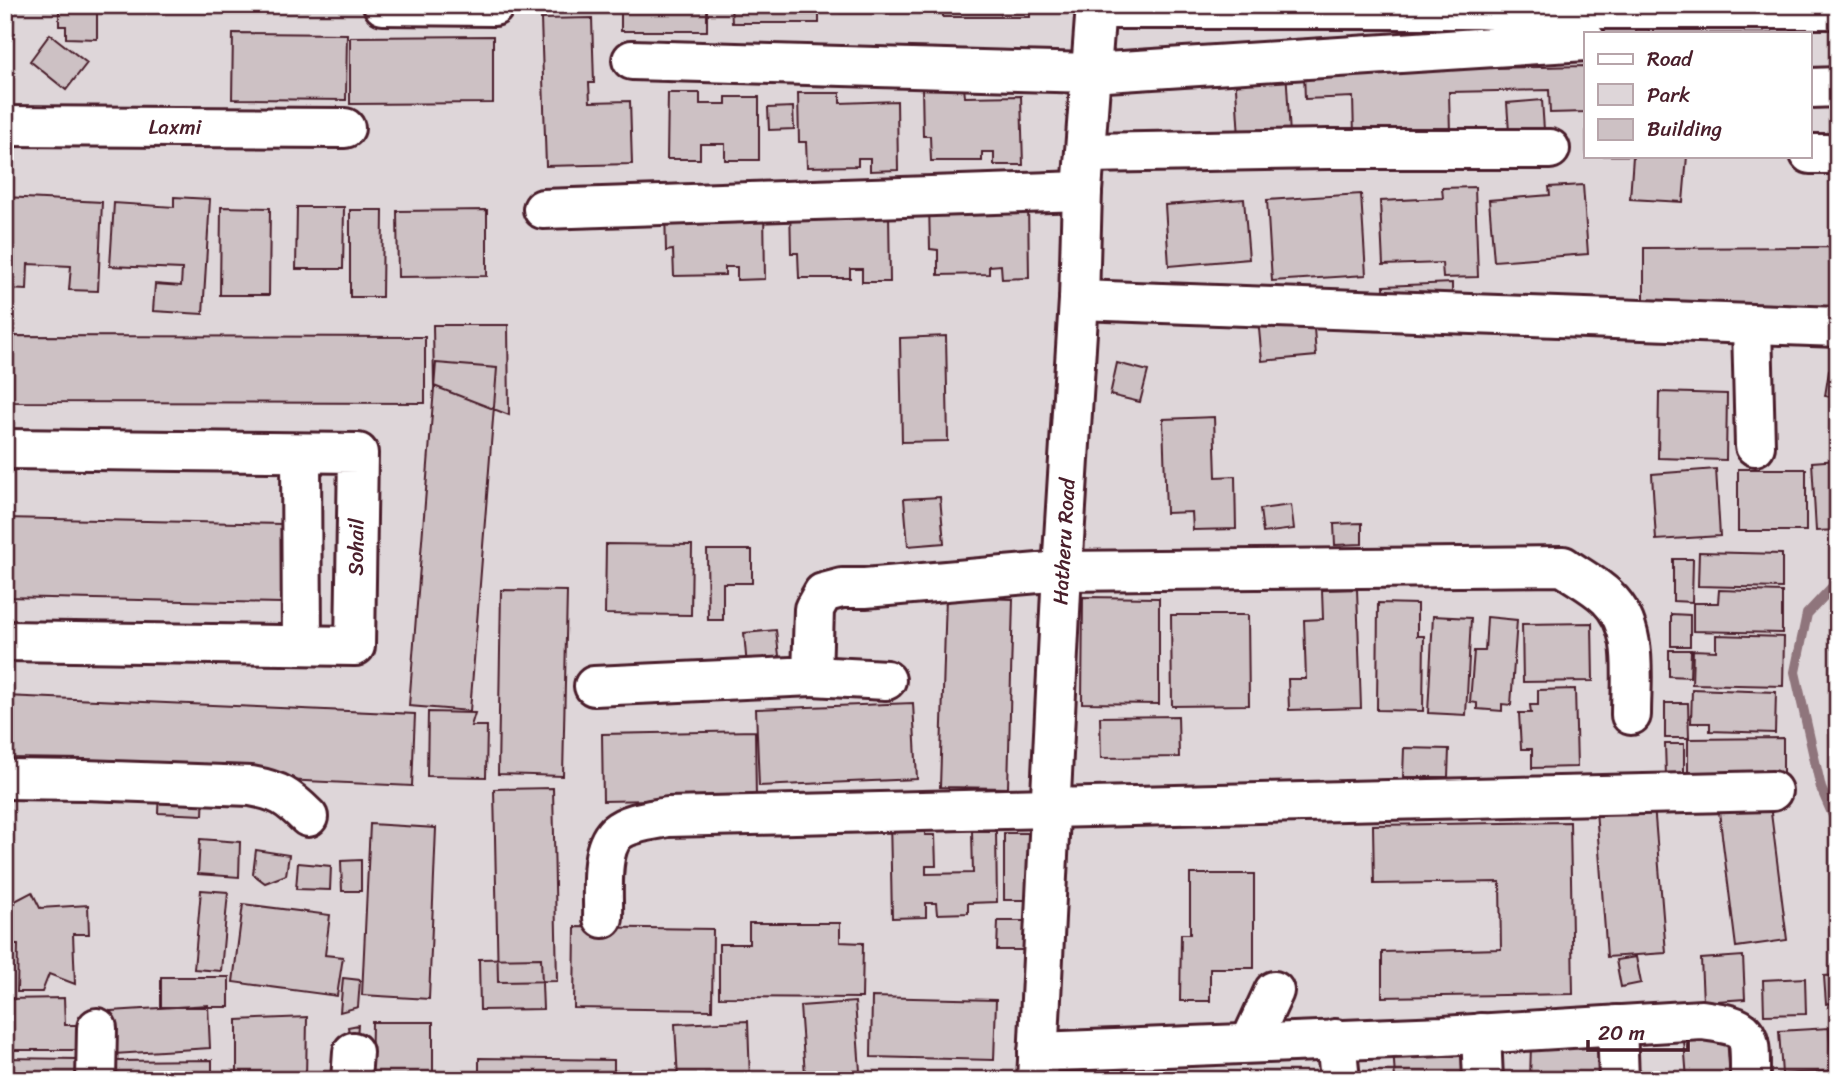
<svg xmlns="http://www.w3.org/2000/svg" width="1843" height="1085" font-family="Sriracha,sans-serif">
<style>
.green{fill:#ded6d9;stroke:#947a82;stroke-width:2;fill-rule:evenodd}
.lines{fill:none;stroke-linecap:round;stroke-linejoin:round}
.stream{stroke:#8f747b;stroke-width:10}
.building{fill:#cdc1c4;stroke:#4a1f2b;stroke-width:2}
.minor-casing{stroke:#4a1f2b;stroke-width:44}
.minor{stroke:#fff;stroke-width:38}
.labels{text-anchor:middle;stroke-width:5;stroke-linejoin:round;paint-order:stroke}
.street-label{font-size:21px;fill:#4a1f2b;stroke:#fff}
</style>
<rect width="100%" height="100%" fill="#f8f6f7"/>
<filter id="ink" filterUnits="userSpaceOnUse"><feTurbulence type="fractalNoise" baseFrequency=".0143" numOctaves="2"/><feDisplacementMap in="SourceGraphic" scale="14" xChannelSelector="R" yChannelSelector="G"/><feConvolveMatrix kernelMatrix="1 2 1 2 8 2 1 2 1" color-interpolation-filters="sRGB"/></filter>
<g filter="url(#ink)">
<path class="green" d="M5 5H1838V1080H5ZM1586 33H1810V156H1586Z"/>
<g class="lines">
<path class="stream" d="M1838 581 1807 614 1795 672 1821 788 1838 827"/>
</g>
<path class="building" d="M59 5H97V39L66 38V26H59Z
M621 5H707V31H621Z
M731 5H819V23H732Z
M840 5H926V13H840Z
M943 5H1030V17H943Z
M592 18 594 83H589L590 102 630 101 632 164 546 166 541 19Z
M233 33 347 34 346 100 232 99Z
M50 34 87 63 66 90 30 61Z
M493 36V103L350 104V37Z
M1586 66V112L1550 113 1549 90 1449 92 1450 133 1354 135 1353 97 1305 99 1304 72Z
M1286 69 1290 135 1239 138 1235 71Z
M922 87H964L965 97 1021 96 1023 165H994V152H982V161H931L930 136H923Z
M668 93H700V104H726V97H759V160H725V144H700V159H667Z
M798 93H840V103L897 101 898 170 870 171V158H858V166L807 167 806 142H799Z
M1542 100 1544 130 1509 132 1507 103Z
M793 107 794 129 769 130 768 108Z
M1633 156H1687L1683 202 1630 199Z
M1583 185 1588 254 1494 261 1489 200 1550 195 1549 187Z
M1475 187 1478 277 1443 278 1442 263 1383 265 1380 201 1443 198 1442 188Z
M1361 194 1366 275 1272 281 1267 200Z
M5 197 102 202 98 291 69 290 71 266 28 264 27 290 5 289Z
M174 197 210 199 203 314 153 311 155 284 181 286 182 269 110 266 114 203 174 207Z
M1244 199 1249 259 1169 266 1165 205Z
M1028 201 1029 278 1002 279 1001 265 989 266V274L938 275V250L930 249 929 202Z
M790 204 889 213 890 282H862V269H850V278H799L798 253H791Z
M221 207 270 208 269 295H220Z
M297 207H344L343 269H296Z
M665 208 764 210 765 279 737 280V267H725V275L674 276 673 250 666 251Z
M350 210H383L382 297H350Z
M487 210V276L398 277 397 211Z
M1838 247V308L1644 309V248Z
M1452 283V301L1385 305 1384 286Z
M1313 314 1316 356 1262 361 1258 318Z
M433 325H508L509 415 434 386Z
M5 336 425 337V403L5 402Z
M946 336 948 441 902 442 900 338Z
M436 363 497 368 470 711 409 706Z
M1117 363 1148 371 1140 402 1110 395Z
M1829 371 1838 373V398L1825 396Z
M1659 392 1727 394 1726 460 1658 458Z
M1214 417 1216 477 1235 476 1236 529 1193 530 1192 512 1166 513 1163 419Z
M1838 460V530L1816 531 1812 462Z
M1716 469 1720 536 1656 540 1652 474Z
M1738 469H1806V531H1738Z
M940 497 944 543 908 546 904 499Z
M1291 505 1294 529 1263 533 1260 509Z
M5 518 283 524 281 603 5 597Z
M1362 523V544L1335 545 1334 524Z
M606 544 692 545 691 615 605 614Z
M707 550H752V583H723V620H708Z
M1699 552 1782 554V588L1698 586Z
M1673 559H1693L1692 602 1673 601Z
M1357 589 1361 708 1289 710 1288 679H1306L1304 620 1323 619 1322 590Z
M501 590 567 591 563 776 498 774Z
M1719 590 1782 592V633L1693 631V603H1718Z
M946 597 1013 599 1008 788 940 787Z
M1083 597 1159 598V704L1082 703Z
M1378 603 1417 604V636H1424L1423 711 1377 710Z
M1671 614 1690 615V646H1671Z
M1171 615H1248L1249 705 1172 706Z
M1433 616 1471 618 1466 715 1428 713Z
M1487 617 1517 620 1511 705 1502 704V711L1477 709V703L1470 702 1474 651H1485Z
M1592 623 1593 681 1523 682 1522 624Z
M776 630 780 664 747 667 744 633Z
M1716 635 1784 637 1783 686 1692 684 1693 650 1716 651Z
M1669 650H1691L1690 677 1669 676Z
M1575 689 1577 767 1532 768V749H1521L1519 713H1531L1530 705H1538V690Z
M1692 689 1776 692 1775 733 1710 731V723H1691Z
M5 696 415 714 412 786 5 767Z
M913 703 917 779 759 786 756 709Z
M1665 703H1688L1689 738H1665Z
M428 712 475 713 471 726H487L486 777 427 776Z
M1178 716 1179 757 1101 758 1100 717Z
M755 731 756 798 603 801 602 734Z
M1783 738V778L1688 780V739Z
M1665 744H1684V775L1666 776Z
M1404 748 1449 749 1448 777H1403Z
M553 788 557 981 498 982 494 789Z
M159 790 204 791 203 815 158 813Z
M1769 797 1787 940 1736 947 1718 804Z
M1654 805 1666 953 1607 957 1596 810Z
M925 817V835H935L936 866H926V874L973 873 972 831H996L997 902 968 903V913L937 914 936 903H926V917L892 918 890 818Z
M1570 822 1573 994 1382 997V952L1501 949 1500 882 1374 884 1373 825Z
M370 824 436 828 429 999 362 995Z
M1004 833H1036L1035 900H1004Z
M200 839 240 842 239 877 198 874Z
M256 850 289 855 286 875 265 883 253 874Z
M361 860V891H342L341 861Z
M298 863 331 866 330 890 296 889Z
M1190 874H1254V968H1210V1001H1180L1181 934H1190Z
M201 890 228 892 221 971 194 969Z
M32 892 40 908 88 905 89 934H73L75 984 49 974 42 992H17L18 945H7L8 926 15 901Z
M243 904 330 915 325 955 343 957 337 996 233 982Z
M998 921H1027V950H997Z
M749 923H840V942L863 943 862 998 719 997V944H749Z
M575 927 713 929 712 1010 574 1008Z
M1743 956 1745 999 1703 1002 1701 959Z
M1636 957 1641 983 1621 987 1616 960Z
M541 958 543 1009 480 1010 479 959Z
M1838 975V1003L1826 1004 1824 976Z
M161 977H229V1007H161Z
M343 978 360 980 358 1007 340 1012Z
M1805 978 1806 1014 1764 1015 1763 980Z
M872 997 996 1000 994 1060 871 1057Z
M64 998 65 1025H78V1050H5V999Z
M855 1002 860 1071 805 1074 800 1006Z
M208 1005 210 1048 114 1054 111 1011Z
M307 1017 306 1080H237V1020Z
M748 1021 750 1080H678L675 1024Z
M372 1022H433V1080H371Z
M1726 1024 1730 1078 1687 1080 1683 1027Z
M358 1025 357 1036 350 1038 348 1027Z
M1829 1028 1832 1071 1782 1074 1779 1031Z
M1464 1038 1467 1080H1395L1393 1043Z
M1531 1045 1614 1048 1613 1080H1530Z
M5 1058 78 1059V1080H5Z
M479 1058 614 1060V1080H479Z
M212 1060V1080H115V1061Z
M809 1075 852 1077V1080H809Z"/>
<g class="lines">
<defs>
<g id="minor">
<path d="M383 5 494 6"/>
<path d="M1095 9H1838"/>
<path d="M632 60 1091 73 1586 41"/>
<path d="M1810 88 1838 87"/>
<path id="s1" d="M5 126 345 128"/>
<path d="M1085 153 1328 149H1550"/>
<path d="M1810 154H1838"/>
<path d="M543 209 1082 191"/>
<path d="M1079 300 1838 327"/>
<path d="M1752 326 1755 446"/>
<path d="M5 449 358 453 355 646 5 641"/>
<path d="M301 453 302 645"/>
<path d="M812 676 886 680"/>
<path d="M594 686 812 676 814 609 823 593 842 588H865L1062 571 1563 566C1577 576 1595 585 1607 597 1639 627 1631 675 1631 715"/>
<path d="M5 779 85 780 251 786C279 791 288 797 308 817"/>
<path d="M603 918C604 894 598 851 616 833 628 822 653 820 668 817L1772 791"/>
<path d="M1617 1025 1619 1080"/>
<path d="M1481 1033 1483 1080"/>
<path d="M1336 1039 1340 1080"/>
<path d="M1250 1043 1274 991"/>
<path d="M1038 1052 1443 1036 1702 1020C1753 1027 1750 1031 1750 1080"/>
<path d="M96 1080 97 1028"/>
<path d="M351 1080 353 1052"/>
<path id="s2" d="M1037 1080 1062 571 1079 300 1082 191 1096 5"/>
</g>
</defs>
<use href="#minor" class="minor-casing"/>
<use href="#minor" class="minor"/>
</g>
</g>
<g class="labels">
<g class="street-label">
<text dy="7" stroke="none"><textPath href="#s1" startOffset="170">Laxmi</textPath></text>
<text dy="7" stroke="none"><textPath href="#s2" startOffset="539">Hatheru Road</textPath></text>
<text transform="translate(356 547) rotate(-89)" y="7">Sohail</text>
</g>
</g>
<rect width="1843" height="1085" fill="none" stroke="#fff" stroke-width="28"/>
<rect x="14" y="14" width="1815" height="1057" fill="none" stroke="#4a1f2b" stroke-width="2.5" filter="url(#ink)"/>
<rect x="1584" y="32" width="228" height="126" fill="#ffffff" stroke="#b7a5aa" stroke-width="2"/>
<rect x="1598" y="54" width="35" height="10" fill="#ffffff" stroke="#b7a5aa" stroke-width="2"/>
<text x="1647" y="66" font-size="21" fill="#4a1f2b">Road</text>
<rect x="1598" y="84" width="35" height="21" fill="#ded6d9" stroke="#b7a5aa" stroke-width="2"/>
<text x="1647" y="102" font-size="21" fill="#4a1f2b">Park</text>
<rect x="1598" y="119" width="35" height="21" fill="#cdc1c4" stroke="#b7a5aa" stroke-width="2"/>
<text x="1647" y="136" font-size="21" fill="#4a1f2b">Building</text>
<path d="M1588 1040v10h100v-10" fill="none" stroke="#4a1f2b" stroke-width="3.5"/>
<text x="1598" y="1040" font-size="21" fill="#4a1f2b" stroke="#ffffff" stroke-width="5" paint-order="stroke">20 m</text>
</svg>
